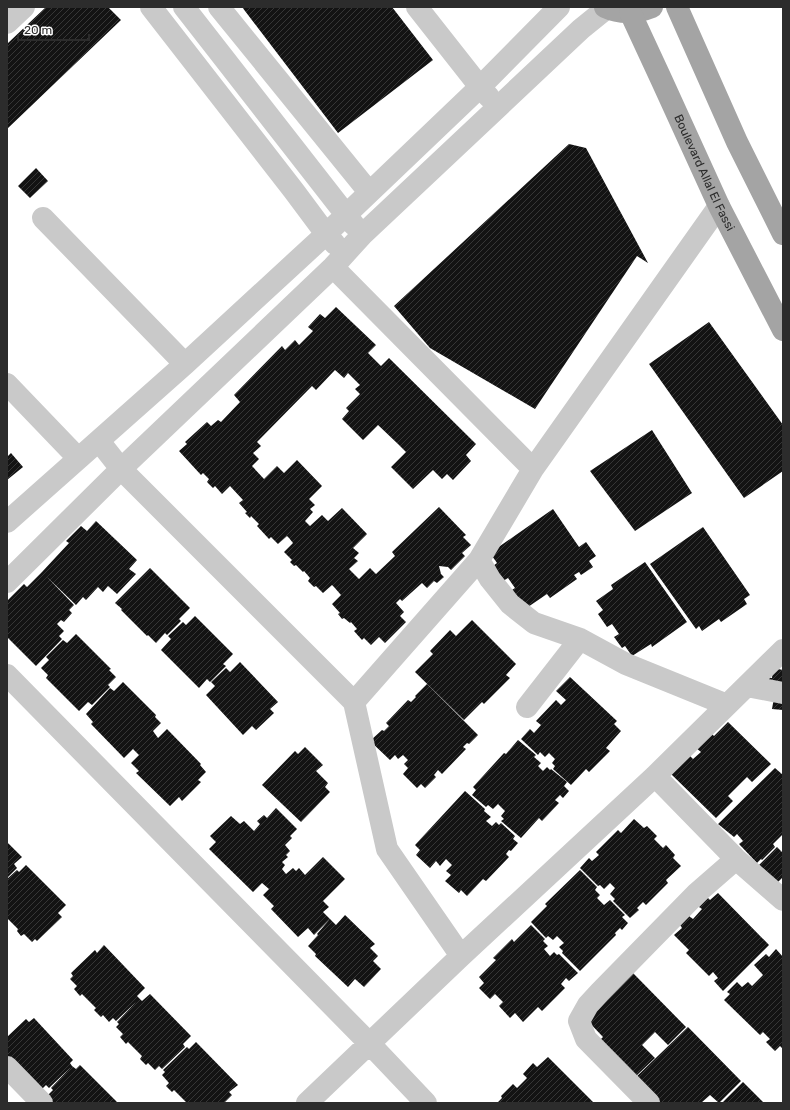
<svg xmlns="http://www.w3.org/2000/svg" width="790" height="1110" font-family="Rubik,sans-serif">
<style>
.building{fill:url(#building-hatch)}
.lines{fill:none;stroke-linecap:round;stroke-linejoin:round}
.minor{stroke:#c9c9c9;stroke-width:22}
.major{stroke:#a4a4a4;stroke-width:22}
.labels{text-anchor:middle;stroke-width:4;stroke-linejoin:round;paint-order:stroke}
.street-label{font-size:12px;fill:#2c2c2c;stroke:#fff}
</style>
<defs>
<pattern id="building-hatch" width="6" height="6" patternUnits="userSpaceOnUse"><rect width="6" height="6" fill="#131313"/><path d="M-1 1l2-2M0 6l6-6M5 7l2-2" fill="none" stroke="#363636"/></pattern>
</defs>
<rect width="100%" height="100%" fill="#fff"/>
<path class="building" d="M46 7H108L121 20 7 129V44Z
M242 7H392L433 60 338 133Z
M569 144 586 148 648 263 637 256 535 409 430 348 394 306Z
M36 168 48 181 30 198 18 186Z
M336 307 376 345 368 353 381 366 389 358 476 444 466 455 471 461 453 480 447 474 442 479 433 470 413 489 391 467 406 452 398 444 378 425 363 440 342 419 349 411 346 408 360 394 355 389 360 385 348 373 344 378 335 370 316 390 312 386 257 442 261 446 253 453 259 459 252 466 264 479 277 466 284 473 297 460 322 486 309 499 315 505 310 509 313 512 305 521 310 526 322 515 328 521 342 508 367 534 353 548 359 553 354 558 358 561 349 569 359 579 370 568 376 574 395 556 392 552 439 507 466 535 463 537 471 545 462 553 465 556 451 570 448 567 439 566 441 574 444 577 437 583 434 581 427 588 422 583 402 601 400 599 396 603 404 612 400 616 406 622 385 643 379 637 371 645 364 638 362 640 354 631 357 629 351 622 350 623 344 618 342 619 338 614 340 613 332 604 341 595 334 587 332 585 323 593 316 586 314 587 308 581 310 578 304 571 303 572 296 565 294 566 290 562 292 560 284 552 293 543 289 538 287 536 278 544 271 537 269 539 257 526 259 524 251 516 250 518 245 513 247 512 239 503 243 500 230 486 222 494 215 486 213 488 207 482 209 479 203 473 201 475 179 451 187 444 185 442 207 422 211 426 218 420 221 422 240 402 234 395 282 346 285 350 295 340 299 345 313 331 308 327 320 314 325 318Z
M709 322 783 425V471L744 498 649 364Z
M652 430 692 493 635 531 590 471Z
M11 453 23 467 7 480V457Z
M553 509 579 547 586 542 596 556 589 561 593 567 581 575 579 572 574 575 577 579 550 598 547 594 525 609 512 590 515 588 508 578 503 581 493 566 497 563 490 553Z
M96 521 137 560 129 569 136 574 117 594 108 586 103 592 98 587 86 600 83 597 76 605 47 577 74 605 69 610 72 613 64 622 61 620 57 624 64 631 59 636 62 639 36 666 7 637V601L24 584 27 587 42 572 69 543 66 541 81 526 87 531Z
M703 527 750 595 744 599 747 604 721 622 719 619 702 631 699 626 696 629 650 564Z
M645 562 687 622 652 647 651 644 632 656 625 646 622 648 614 637 619 634 612 624 607 627 598 614 603 610 596 601 613 589 611 585Z
M150 568 190 608 179 619 181 621 167 635 165 633 156 643 148 635 147 636 121 610 122 609 115 603Z
M195 616 233 654 223 664 226 666 210 682 207 679 199 688 161 650 171 639 168 636 183 622 186 625Z
M472 620 516 664 506 675 510 678 484 704 482 702 464 720 415 672 433 654 430 651 450 630 456 636Z
M76 634 111 669 109 670 116 677 108 685 110 687 92 705 88 702 79 711 46 678 48 675 41 668 49 660 46 657 63 640 67 643Z
M240 662 278 702 270 709 274 713 256 730 252 726 243 735 206 695 215 686 211 682 226 668 230 672Z
M773 668 783 670V692L765 677 772 678Z
M570 677 617 721 614 724 621 731 606 748 610 751 589 772 586 769 571 785 553 769 555 766 552 763 555 759 549 753 545 757 540 752 538 755 521 739 530 729 534 733 541 725 536 721 556 700 561 705 566 700 556 691Z
M123 682 156 715 155 717 161 723 153 731 158 738 167 729 201 764 200 765 206 772 198 780 201 782 182 801 179 797 170 806 136 773 139 771 131 763 139 755 133 749 124 758 91 724 93 722 86 714 110 688 114 691Z
M427 684 478 735 469 744 467 743 463 747 466 749 442 774 438 770 434 775 436 777 425 788 421 784 417 788 403 774 408 768 404 764 408 760 403 755 398 759 395 755 390 760 370 741 382 730 384 731 389 726 386 723 408 700 411 702 416 697 415 696Z
M775 692 783 693V710L772 709Z
M728 722 771 764 752 782 747 777 728 796 733 801 716 818 671 774 689 755 693 759 701 752 696 748 711 733 714 736Z
M518 740 536 755 534 757 541 763 538 766 543 771 547 767 550 770 551 769 567 782 564 786 569 791 563 798 560 795 555 800 559 803 542 821 539 818 521 838 501 821 504 819 501 816 505 811 498 804 493 809 488 805 486 807 472 795 476 790 473 787 504 753 506 754Z
M305 747 323 765 316 771 328 783 325 787 330 792 301 822 262 785 295 751 298 754Z
M775 768 783 775V834L773 844 775 847 762 860 761 859 757 863 739 844 743 841 737 834 734 837 718 824Z
M465 791 485 809 484 811 491 817 486 821 492 826 496 822 499 825 501 823 515 836 513 839 518 843 511 851 509 850 506 854 509 857 486 881 483 879 467 896 461 890 459 893 445 881 451 875 446 871 452 865 446 859 440 866 436 861 430 868 416 855 420 850 415 845Z
M276 808 297 829 290 836 292 838 285 845 290 851 286 855 288 857 282 862 285 865 282 869 286 874 293 868 296 871 299 868 305 875 323 857 345 879 323 901 329 907 323 912 330 919 314 935 308 928 298 937 271 909 274 906 263 895 269 889 262 883 253 892 209 849 216 842 210 836 231 816 240 824 244 821 254 831 260 824 257 821 264 815 267 818Z
M634 819 644 828 647 826 657 836 654 839 663 848 666 845 675 855 673 858 681 866 666 880 668 883 646 905 643 902 637 908 639 910 630 918 613 901 615 899 610 894 615 888 610 883 604 889 600 885 598 886 580 868 589 858 592 861 599 855 596 852 618 830 621 833Z
M7 842 22 857 14 864 17 868 7 878Z
M777 847 783 853V880L782 878 778 882 759 865Z
M26 865 66 905 58 913 62 917 37 941 35 939 32 942 24 934 21 936 17 931 18 929 7 918V879L17 870 19 872Z
M580 870 597 887 595 890 600 895 597 898 604 905 610 900 625 915 622 917 628 923 622 930 620 928 615 933 616 935 580 971 562 953 563 951 559 947 564 943 557 936 553 940 548 936 546 938 531 922 547 906 545 904Z
M718 893 769 945 723 991 714 981 718 978 713 972 709 976 686 953 689 950 674 935 682 928 680 925 689 916 693 919 702 909 699 907 708 898 710 900Z
M345 915 375 944 370 948 378 956 373 961 381 969 364 987 355 979 348 987 315 956 316 954 308 946 318 935 317 934 330 919 336 925Z
M531 925 545 939 543 941 548 946 544 949 550 956 554 952 557 955 559 954 578 973 569 981 566 978 561 984 565 988 542 1011 538 1007 523 1022 515 1013 510 1018 499 1006 503 1002 495 994 490 999 479 988 484 983 479 977 496 960 493 958 512 939 514 942Z
M104 945 145 988 137 996 142 1001 150 994 191 1036 183 1044 185 1047 162 1069 159 1066 155 1070 148 1063 146 1065 140 1059 142 1056 128 1042 126 1044 120 1037 123 1034 116 1027 119 1024 117 1022 136 1002 116 1021 113 1018 109 1022 103 1015 101 1017 94 1010 96 1008 82 994 80 996 74 989 77 986 70 979 73 976 71 973 95 950 97 953Z
M776 949 783 957V1049L780 1046 775 1051 766 1042 770 1039 763 1032 760 1035 724 1000 730 994 727 992 737 982 742 987 748 982 752 986 763 975 754 965 766 954 769 957Z
M632 972 686 1027 668 1045 655 1032 642 1045 655 1058 635 1077 599 1041 603 1037 585 1018Z
M34 1018 73 1060 70 1063 72 1066 76 1069 80 1065 118 1103H50L45 1098 53 1090 51 1088 71 1067 49 1088 46 1085 38 1093 7 1063V1037L26 1019 29 1022Z
M688 1027 741 1081 719 1103 710 1095 701 1103H656L633 1080Z
M196 1042 238 1085 229 1092 232 1095 224 1103H187L174 1090 172 1092 166 1086 169 1083 162 1075 165 1072 163 1070 187 1047 189 1049Z
M548 1057 594 1103H497L502 1098 501 1096 513 1084 517 1088 527 1078 523 1074 533 1063 537 1067Z
M743 1082 764 1103H722Z"/>
<g class="lines">
<path class="minor" d="M151 7 294 191 326 234 335 244
M184 7 354 225
M219 7 369 192
M417 7 480 87 489 97
M7 23 24 7
M43 218 185 364
M333 267 533 469
M7 384 78 458
M99 441 121 469 354 702
M7 522 185 364 326 234 480 87 559 7
M479 560 490 579 510 604 534 623 580 639 626 664 727 705
M7 582 121 469 333 267 362 235 581 29 607 8
M7 675 369 1043 426 1103
M747 686 783 693
M527 707 580 639
M655 776 736 859 783 900
M461 956 387 849 354 702 479 560 533 469 719 206
M7 1067 42 1103
M307 1103 461 956 655 776 783 650
M649 1103 586 1039 579 1021 588 1005 600 992 697 893 736 859"/>
<g class="major">
<path d="M605 7C620 14 637 13 652 7"/>
<path d="M677 7 737 142 783 234"/>
<path id="s1" d="M630 12 662 81 719 206 783 330"/>
</g>
</g>
<g class="labels">
<g class="street-label">
<text dy="4" stroke="none"><textPath href="#s1" startOffset="177">Boulevard Allal El Fassi</textPath></text>
</g>
</g>
<rect width="790" height="1110" fill="none" stroke="#2c2c2c" stroke-width="16"/>
<path d="M18 34v6h71v-6" fill="none" stroke="#2c2c2c" stroke-width="2"/>
<text x="24" y="34" font-size="12" fill="#2c2c2c" stroke="#ffffff" stroke-width="3" paint-order="stroke">20 m</text>
</svg>
